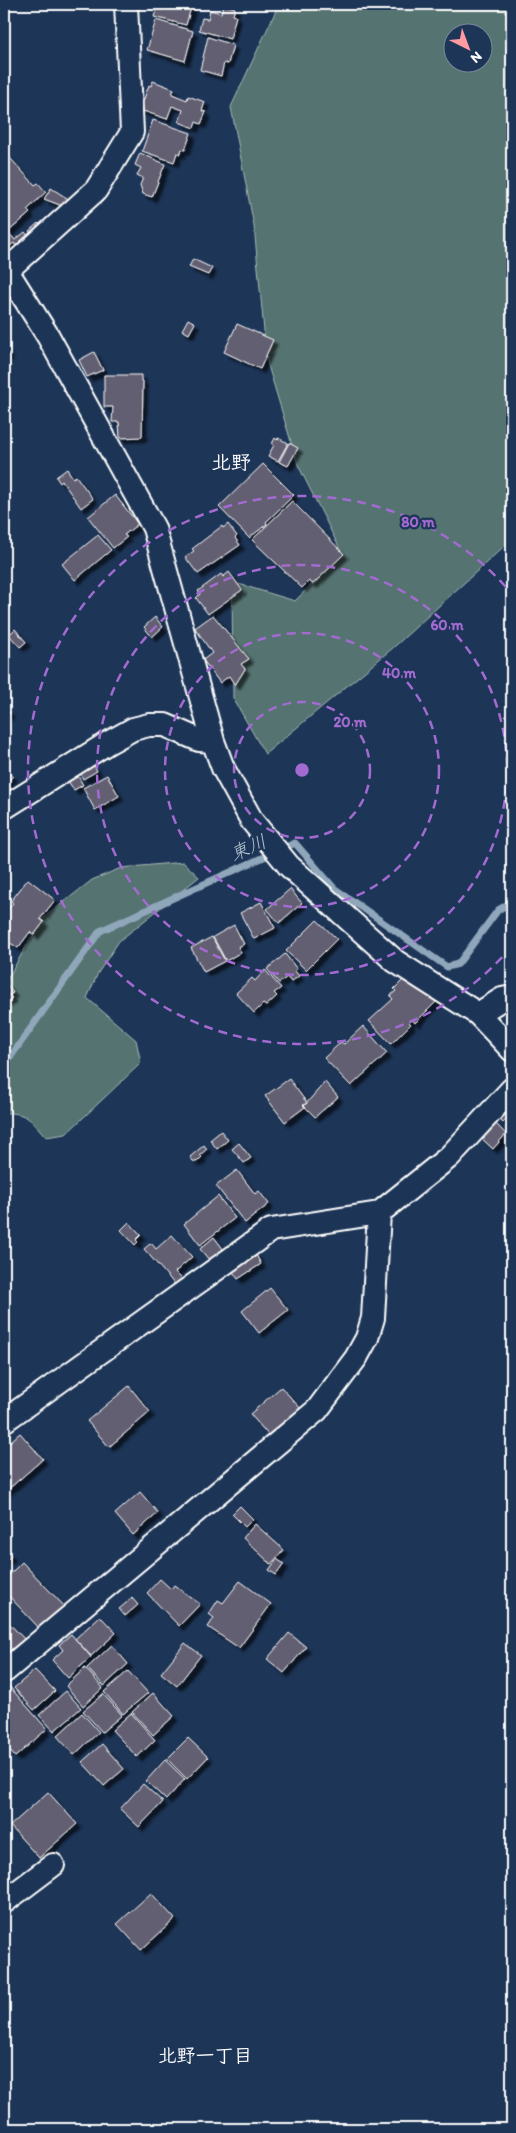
<svg xmlns="http://www.w3.org/2000/svg" width="516" height="2133" font-family="Itim,'Klee One',sans-serif">
<style>
.green{fill:#557371;stroke:#aab9b8;fill-rule:evenodd}
.lines{fill:none;stroke-linecap:round;stroke-linejoin:round}
.stream{stroke:#90a7bb;stroke-width:7}
.building{fill:#645f72;stroke:#fff;filter:url(#shadow)}
.minor-casing{stroke:#fff;stroke-width:26}
.minor{stroke:#1d3557;stroke-width:22}
.ring{fill:none;stroke:#a36bd2;stroke-width:2.5;stroke-dasharray:9 6}
.labels{text-anchor:middle;stroke-width:4.5;stroke-linejoin:round;paint-order:stroke}
.water-label{font-size:19px;font-style:italic;fill:#b5c4d2;stroke:#1d3557}
.neighbourhood-label{font-size:19px;font-weight:bold;fill:#fff;stroke:#1d3557}
.quarter-label{font-size:20px;font-weight:bold;fill:#fff;stroke:#1d3557}
.centre{fill:#a36bd2;stroke:#1d3557;stroke-width:2.5}
.ring-label{font-size:15px;text-anchor:middle;font-weight:bold;fill:#a36bd2;stroke:#1d3557;stroke-width:4.5;stroke-linejoin:round;paint-order:stroke}
</style>
<defs>
<filter id="shadow"><feDropShadow dx="4.5" dy="4.5" stdDeviation="1" flood-color="#0009"/></filter>
</defs>
<rect width="100%" height="100%" fill="#1d3557"/>
<filter id="ink" filterUnits="userSpaceOnUse"><feTurbulence type="fractalNoise" baseFrequency=".02" numOctaves="2"/><feDisplacementMap in="SourceGraphic" scale="10" xChannelSelector="R" yChannelSelector="G"/><feConvolveMatrix kernelMatrix="1 2 1 2 8 2 1 2 1" color-interpolation-filters="sRGB"/></filter>
<g filter="url(#ink)">
<path class="green" d="M279 4H512V539L394 647 265 754 233 698 232 582 295 601 342 553 298 465 267 362 254 226 231 107ZM454 32H484V62H454Z
M183 862 199 877 119 941 98 973 87 998 136 1040 141 1063 66 1134 46 1137C32 1121 27 1112 4 1113V985L41 920 92 880 121 868Z"/>
<g class="lines">
<path class="stream" d="M4 1066 100 931 295 843 334 888 447 967 458 964 498 910 512 902"/>
</g>
<path class="building" d="M158 4H192L186 25 154 17Z
M224 5 235 8 233 15 236 16 230 39 199 30 202 18 208 19 210 10 221 13Z
M156 20 193 31 185 61 147 50Z
M208 37 233 45 228 64 224 63 221 76 200 70Z
M153 81 174 89 172 94 187 100 188 96 205 102 202 111 206 112 201 124 196 122 194 128 179 122 183 110 172 106 167 119 140 110 149 85 151 86Z
M153 120 191 133 185 150 182 149 180 154 177 153 174 162 142 151Z
M140 153 165 164 152 197 143 194 140 185 143 178 137 175 141 168 135 165Z
M9 157 35 185 38 183 46 192 27 210 30 213 8 232 15 240 25 232 30 238 17 248 14 243 7 248 4 245V162Z
M51 188 70 200 65 207 44 199Z
M38 223 43 228 33 236 29 231Z
M193 259 212 268 208 275 189 267Z
M188 319 195 323 189 334 182 330Z
M237 324 273 340 260 369 224 352Z
M4 347 9 355 4 359Z
M94 352 103 370 87 377 79 360Z
M104 375H141V381H143L142 437 120 438 119 422H112L113 407H104Z
M275 438 277 440 278 438 288 443 278 461 268 456 274 445 272 444Z
M289 443 298 448 288 466 279 462Z
M263 464 294 495 266 522 267 524 249 538 219 507Z
M67 469 73 478 76 476 93 499 81 508 62 481 60 483 56 477Z
M115 495 138 524 124 535 127 537 113 548 88 517Z
M292 501 344 554 313 584 309 581 302 588 252 540Z
M228 524 237 536 235 538 240 545 198 574 185 557 194 551 192 549 222 526 223 528Z
M98 535 111 550 75 580 62 564Z
M229 572 242 590 208 614 196 598 200 594 198 591 221 574 223 577Z
M213 615 249 659 241 664 245 669 235 685 229 676 220 683 203 660 212 653 195 628Z
M155 617 163 627 152 637 144 627Z
M15 629 26 642 20 647 9 635Z
M5 708 10 713 4 718V709Z
M94 765 97 771 83 779 80 773Z
M9 773 13 776 4 785V775L5 774 7 776Z
M107 775 119 796 95 810 83 788Z
M78 776 83 785 74 790 68 781Z
M28 879 55 900 40 919 44 922 34 935 30 932 18 948 4 939V915L13 903 11 901Z
M290 889 302 903 279 923 267 909Z
M261 902 275 928 254 939 240 913Z
M317 920 337 939 306 970 286 951Z
M234 925 244 944 238 947 241 952 226 961 213 937Z
M212 937 225 961 204 972 191 948Z
M285 954 297 969 295 971 299 976 291 982 287 977 279 983 267 969Z
M265 970 281 988 274 993 277 996 266 1006 263 1004 254 1013 236 993 252 978 255 981Z
M404 979 438 1000 415 1023 412 1019 409 1022 411 1024 391 1044 369 1021 393 999 390 996 396 991 394 989Z
M4 981 13 993 9 995 12 998 4 1005Z
M363 1026 387 1053 351 1086 324 1058 341 1042 344 1044Z
M289 1079 307 1103 303 1105 305 1107 285 1122 265 1096Z
M325 1082 338 1097 315 1117 304 1106Z
M512 1105V1120L509 1117 503 1123 498 1118Z
M494 1122 506 1134 493 1149 479 1136Z
M221 1131 228 1140 217 1149 210 1140Z
M239 1143 251 1158 244 1163 232 1149Z
M204 1145 207 1149 200 1155 202 1157 197 1162 193 1161 190 1157Z
M237 1170 255 1194 259 1191 269 1204 245 1223 216 1186Z
M218 1196 235 1218 200 1245 184 1224Z
M129 1222 141 1235 136 1240 138 1242 135 1245 121 1230Z
M172 1235 192 1257 175 1272 184 1281 177 1287 144 1249 151 1243 156 1249Z
M214 1237 224 1250 210 1261 200 1249Z
M255 1253 261 1264 238 1279 231 1269Z
M270 1288 288 1310 259 1333 242 1311Z
M129 1386 150 1412 109 1447 87 1421Z
M281 1387 302 1410 270 1437 250 1414Z
M20 1433 43 1459 4 1493V1447Z
M140 1492 158 1513 133 1535 115 1514Z
M240 1506 253 1519 245 1527 232 1514Z
M255 1524 284 1550 271 1564 243 1538Z
M4 1549 11 1556 4 1563Z
M277 1559 284 1564 276 1575 269 1570Z
M22 1562 65 1607 41 1630 4 1591V1580Z
M160 1579 171 1589 174 1585 200 1604 179 1626 147 1593Z
M240 1581 271 1604 239 1648 208 1627 214 1618 209 1614 218 1600 223 1603Z
M132 1598 138 1605 125 1616 119 1609Z
M100 1616 116 1633 91 1656 75 1639Z
M4 1618 28 1643 4 1660Z
M289 1633 306 1647 284 1673 267 1659Z
M71 1634 91 1657 68 1678 52 1660 63 1650 59 1645Z
M185 1643 201 1655 177 1686 161 1673Z
M112 1645 128 1664 104 1686 87 1668Z
M85 1668 103 1688 83 1706 66 1686Z
M35 1670 55 1691 34 1710 14 1688Z
M128 1671 148 1693 123 1714 104 1692Z
M8 1685 47 1729 15 1757 4 1744V1688Z
M66 1691 81 1708 54 1731 39 1715Z
M153 1693 174 1716 153 1735 132 1712Z
M103 1694 122 1715 102 1732 83 1711Z
M82 1713 99 1732 74 1755 57 1736Z
M131 1713 155 1740 137 1757 112 1730Z
M188 1738 208 1757 187 1779 167 1759Z
M102 1744 124 1769 104 1786 82 1762Z
M165 1760 185 1779 166 1800 146 1781Z
M143 1784 163 1802 139 1827 120 1809Z
M48 1792 77 1824 39 1858 10 1826Z
M151 1893 175 1919 141 1950 117 1924Z"/>
<g class="lines">
<defs>
<path id="minor" d="M4 266 48 336 154 528 213 741 223 768 252 821 289 866 395 961 478 1014 512 1050
M4 273 96 190 132 132 126 4
M4 808 106 744 133 729 149 725H165L199 740 213 741
M478 1014 502 999 512 997
M4 1421 271 1230 379 1213 449 1157 512 1089
M5 1671 317 1410 356 1358 367 1338 373 1318 379 1213
M4 1902 53 1865"/>
</defs>
<use href="#minor" class="minor-casing"/>
<use href="#minor" class="minor"/>
</g>
</g>
<g class="ring">
<circle cx="302" cy="770" r="68"/>
<circle cx="302" cy="770" r="137"/>
<circle cx="302" cy="770" r="205"/>
<path d="M512 946A274 274 0 1 1 512 594"/>
</g>
<g class="labels">
<g class="water-label">
<text transform="translate(248 847) rotate(-24)" y="7">東川</text>
</g>
<g class="neighbourhood-label">
<text x="205" y="2062">北野一丁目</text>
</g>
<g class="quarter-label">
<text x="231" y="469">北野</text>
</g>
</g>
<circle cx="302" cy="770" r="8" class="centre"/>
<g class="ring-label">
<text x="418" y="527">80 m</text>
<text x="447" y="630">60 m</text>
<text x="399" y="678">40 m</text>
<text x="350" y="727">20 m</text>
</g>
<rect width="516" height="2133" fill="none" stroke="#1d3557" stroke-width="20"/>
<rect x="10" y="10" width="496" height="2113" fill="none" stroke="#fff" stroke-width="2" filter="url(#ink)"/>
<g transform="translate(468 48) rotate(138)"><circle r="24" fill="#1d3557" stroke="#77869a"/>
<path d="M0-4L9 19L0 12L-9 19Z" fill="#ff9aa2"/>
<text y="-8" font-size="14" font-weight="bold" text-anchor="middle" fill="#ffffff">N</text>
</g>
</svg>
